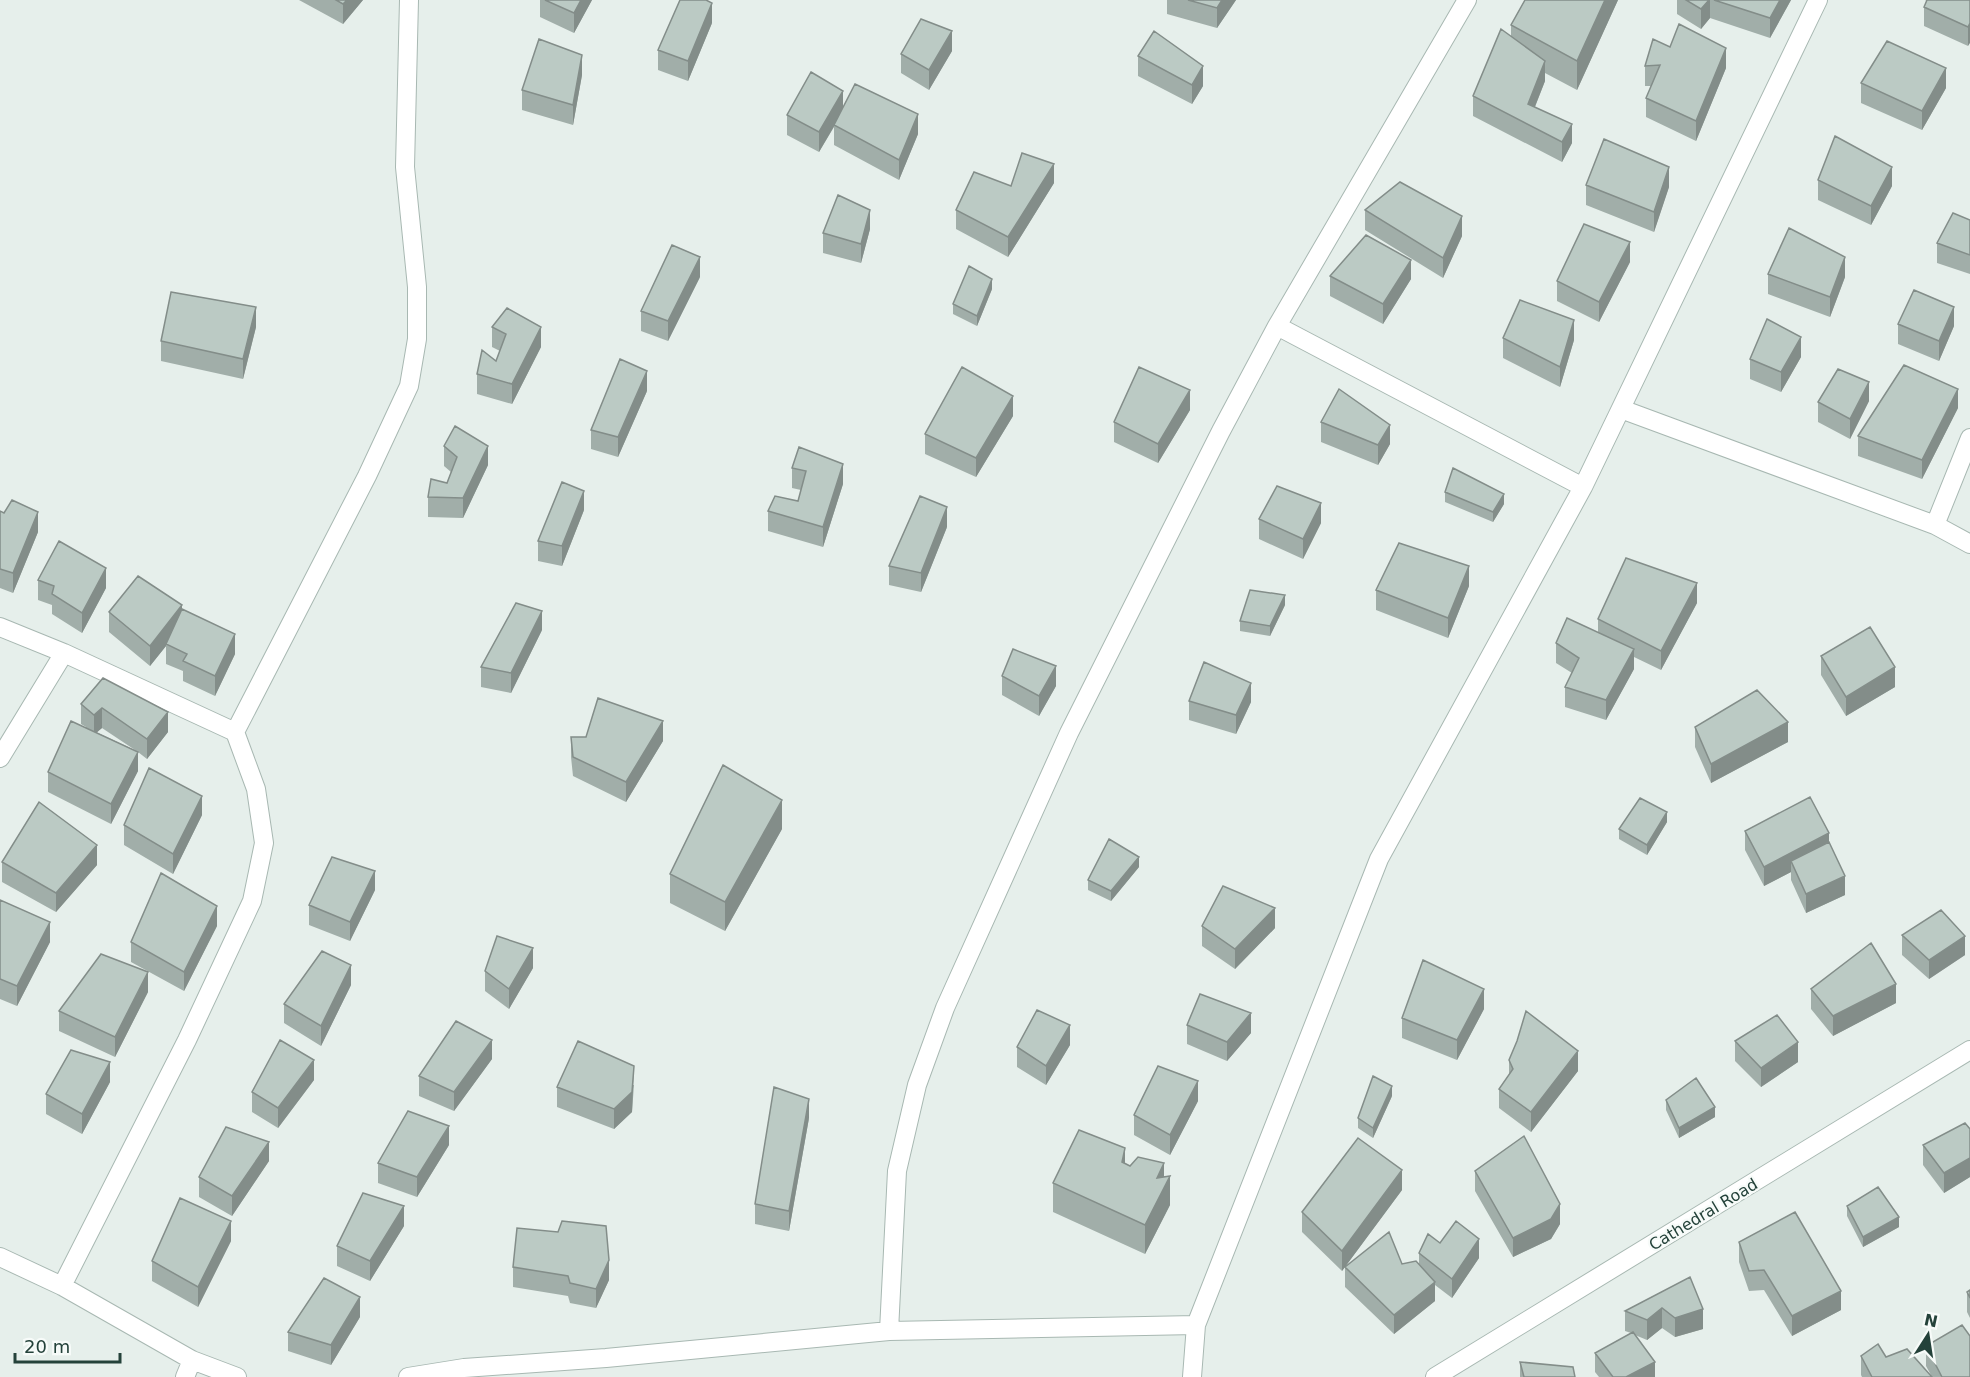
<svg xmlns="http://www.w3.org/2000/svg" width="1970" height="1377" font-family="'DejaVu Sans',sans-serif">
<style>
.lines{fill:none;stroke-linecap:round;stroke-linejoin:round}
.minor-casing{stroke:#a8b8b2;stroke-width:20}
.minor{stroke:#fff;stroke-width:18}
.wall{fill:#a1aea9;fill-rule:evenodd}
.shaded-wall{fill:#838d89}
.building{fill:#bbcac4;stroke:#838d89;stroke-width:1.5}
.labels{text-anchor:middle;stroke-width:4.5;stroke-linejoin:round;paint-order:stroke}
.street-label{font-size:16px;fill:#24423a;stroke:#f7fbf9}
</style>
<rect width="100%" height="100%" fill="#e6efeb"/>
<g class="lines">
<defs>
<path id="minor" d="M1277 326 1583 487
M1621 409 1935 525 1970 544
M1935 525 1970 438
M0 627 64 653
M0 758 64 653 235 732
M0 1257 62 1286
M889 1331 897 1171 917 1085 945 1008 1069 733 1221 431 1277 326 1467 0
M185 1377 192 1360
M237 1377 192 1360 62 1286 187 1040 252 901 264 843 256 789 235 732 367 476 409 386 417 339V287L405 167 409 0
M408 1377 464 1368 606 1358 889 1331 1196 1325
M1192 1377 1196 1325 1379 859 1583 487 1818 0
M1435 1377 1970 1050"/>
</defs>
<use href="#minor" class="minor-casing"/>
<use href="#minor" class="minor"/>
</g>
<path class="wall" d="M299 0H363L343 24Z
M540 0H592L574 33 540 17Z
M1167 0H1236L1217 28 1167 14Z
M1525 0H1618L1577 90 1545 73V81L1535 107 1572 143 1562 162 1473 116V96L1511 36V25Z
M1677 0H1791L1770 38 1710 18 1701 29 1677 14Z
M1925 0H1970L1968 46 1924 26V7L1927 1Z
M712 23 688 81 658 70V50Z
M1670 47 1726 68 1696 141 1646 117V98L1651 86H1645V66Z
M952 51 929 90 901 73V54Z
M1138 56 1203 86 1192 104 1138 76Z
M582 75 573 125 522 110V90Z
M1861 83 1946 88 1922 130 1861 103Z
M843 108 918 134 899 180 834 145V127L819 152 787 135V115Z
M1818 180 1892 186 1871 225 1818 200Z
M1054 183 1008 257 956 229V210L1011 186Z
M1586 185 1669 187 1654 232 1586 205Z
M1365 210 1462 236 1443 278 1365 230Z
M1970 220V274L1937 263V243Z
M870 229 861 263 823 253V233Z
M1630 262 1599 322 1557 301V281Z
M1768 274 1845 277 1830 317 1768 294Z
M1330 276 1411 279 1383 324 1330 296Z
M700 277 668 341 641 331V311Z
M992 289 977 326 953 314V304Z
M1898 324 1954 326 1939 361 1898 344Z
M256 327 243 379 161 361V341Z
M492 327 541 347 512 404 477 394V374L496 361 500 351 492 347Z
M1503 338 1574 340 1560 387 1503 358Z
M1801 357 1781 392 1750 379V359Z
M647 391 618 457 591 449V430Z
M1869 401 1850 439 1818 422V402Z
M1958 408 1922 479 1858 456V436Z
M1190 410 1158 463 1114 442V422Z
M1013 416 976 477 925 454V434Z
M1321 422 1390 444 1378 465 1321 442Z
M444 446 488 465 463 518 428 517V497L447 483 451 472 444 466Z
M799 447 843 484 823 547 768 531V511L798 501 801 490 792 488V468Z
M1445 492 1504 504 1493 522 1445 502Z
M584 510 562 566 538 561V541Z
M0 511 38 532 13 593 0 588Z
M1259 519 1321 523 1303 559 1259 539Z
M947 527 921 592 889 585V566Z
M38 580 106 588 82 633 52 614V605L38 600Z
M1469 586 1448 638 1376 610V590Z
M1697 603 1661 670 1634 657V669L1606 720 1565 707V687L1572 673 1556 663V643L1598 633V619Z
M1285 605 1270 636 1240 631V621Z
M182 609 235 654 215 696 183 681V671L166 664V646L150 666 109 632V612Z
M542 630 511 693 481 687V667Z
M1821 656 1895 687 1846 716 1821 675Z
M1002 676 1056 686 1039 716 1002 695Z
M103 678 168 732 147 759 138 752V771L111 824 48 792V772L86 727 81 724V704ZM102 728 135 750 96 732Z
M1189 701 1251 702 1236 734 1189 720Z
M1695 727 1788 742 1711 783 1695 747Z
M571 737H586L663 741 626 802 573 776 571 757Z
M202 815 173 874 124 845V825Z
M1667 822 1647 855 1619 839V829Z
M782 829 725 931 670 903V874Z
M1745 831 1829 843 1845 895 1806 913 1791 880V872L1764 886 1745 850Z
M2 862 97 865 56 912 2 882Z
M1139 867 1111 901 1088 890V880Z
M375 890 350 941 309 925V905Z
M0 900 50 942 17 1006 0 999Z
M217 926 184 991 131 962V942Z
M1202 926 1275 928 1235 969 1202 946Z
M1902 935 1965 955 1929 979 1902 955Z
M533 968 509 1009 485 991V971Z
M351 985 321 1046 284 1023V1004Z
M1811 989 1896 1003 1833 1036 1811 1009Z
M148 992 115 1057 59 1031V1011Z
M1484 1009 1457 1060 1402 1038V1018Z
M1187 1025 1251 1033 1227 1061 1187 1044Z
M1735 1041 1798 1062 1761 1087 1735 1061Z
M1070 1045 1046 1085 1017 1067V1047Z
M492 1059 454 1111 419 1096V1076Z
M1509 1060 1578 1071 1531 1132 1499 1108V1089L1509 1075Z
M314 1080 278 1128 252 1112V1092Z
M110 1082 82 1134 46 1114V1094Z
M634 1085 632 1112 614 1129 557 1107V1087Z
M1392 1096 1373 1138 1358 1128V1118Z
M1666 1100 1715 1117 1679 1138 1666 1110Z
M1198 1101 1170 1155 1134 1135V1115Z
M809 1118 789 1231 755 1224V1204Z
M1970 1129V1177L1944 1193 1923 1165V1145Z
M449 1145 417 1197 378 1183V1163Z
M269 1161 232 1216 199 1197V1177Z
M1125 1163 1130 1166 1164 1177 1170 1205 1145 1254 1053 1212V1183Z
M1475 1171 1560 1224 1551 1239 1513 1257 1475 1191Z
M1402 1190 1342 1271 1302 1232V1212Z
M1847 1206 1899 1227 1863 1247 1847 1216Z
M404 1226 370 1281 337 1266V1246Z
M231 1241 198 1307 152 1281V1261Z
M1739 1242 1841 1310 1792 1336 1764 1290 1749 1291 1739 1262Z
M1440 1243 1479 1258 1452 1298 1435 1285V1301L1394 1334 1345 1287V1267L1402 1264 1419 1265V1253Z
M513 1267 609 1280 596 1308 570 1303 568 1296 513 1287Z
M1690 1277 1703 1329 1675 1337 1662 1328 1647 1340 1635 1335 1655 1377H1599L1595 1372V1353L1631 1333 1625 1331V1311Z
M1970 1290V1318L1967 1312V1292Z
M360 1317 331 1365 288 1351V1332Z
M1926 1346 1970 1377H1932L1926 1366Z
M1861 1356 1886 1357 1932 1377H1862L1861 1375Z
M1520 1362 1575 1377H1520Z"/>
<path class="shaded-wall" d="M347 0H363L343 24V4Z
M581 0H592L574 33V13Z
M1222 0H1236L1217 28V8Z
M1605 0H1618L1577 90V61Z
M1709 0H1710V18L1701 29V9Z
M1780 0H1791L1770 38V18Z
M712 3V23L688 81V61Z
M1970 23V43L1968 46V27Z
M952 31V51L929 90V70Z
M1726 48V68L1696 141V121Z
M582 55V75L573 125V105Z
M1545 61V81L1528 124V104Z
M1203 66V86L1192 104V85Z
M1946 68V88L1922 130V111Z
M843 91V111L819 152V132Z
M918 114V134L899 180V160Z
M1572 124V143L1562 162V142Z
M1054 164V183L1008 257V237Z
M1669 167V187L1654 232V212Z
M1892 167V186L1871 225V206Z
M870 210V229L861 263V244Z
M1462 216V236L1443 278V258Z
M1630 242V262L1599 322V302Z
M700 257V277L668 341V321Z
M1845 257V277L1830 317V297Z
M1411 260V279L1383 324V304Z
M992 279V289L977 326V316Z
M256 307V327L243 379V359Z
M1954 307V326L1939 361V341Z
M1574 320V340L1560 387V367Z
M541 327V347L512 404V384Z
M1801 337V357L1781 392V372Z
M647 371V391L618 457V437Z
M1869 382V401L1850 439V419Z
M1958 389V408L1922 479V460Z
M1190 390V410L1158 463V444Z
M1013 396V416L976 477V458Z
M1390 425V444L1378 465V445Z
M488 446V465L463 518V498Z
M843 464V484L823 547V527Z
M584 491V510L562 566V546Z
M1504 494V504L1493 522V512Z
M1321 503V523L1303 559V539Z
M947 507V527L921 592V573Z
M38 512V532L13 593V573Z
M1469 566V586L1448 638V618Z
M106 568V588L82 633V613Z
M1697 583V603L1661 670V651Z
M1285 595V605L1270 636V626Z
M182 605V625L166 644V646L150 666V646Z
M542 611V630L511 693V673Z
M235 634V654L215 696V676Z
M1634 649V669L1606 720V700Z
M1056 666V686L1039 716V696Z
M1895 667V687L1846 716V697Z
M1251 683V702L1236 734V715Z
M102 708V728L94 735V715Z
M168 712V732L147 759V739Z
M663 721V741L626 802V782Z
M1788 722V742L1711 783V764Z
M138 752V771L111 824V804Z
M202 796V815L173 874V854Z
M782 800V829L725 931V902Z
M1667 812V822L1647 855V845Z
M1829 833V853L1791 861V872L1764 886V867Z
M97 845V865L56 912V893Z
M1139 857V867L1111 901V891Z
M375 871V890L350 941V922Z
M1845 876V895L1806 913V894Z
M217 906V926L184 991V972Z
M1275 908V928L1235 969V949Z
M50 922V942L17 1006V986Z
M1965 936V955L1929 979V960Z
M533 948V968L509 1009V989Z
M351 965V985L321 1046V1026Z
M148 972V992L115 1057V1037Z
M1896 984V1003L1833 1036V1016Z
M1484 989V1009L1457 1060V1040Z
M1251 1013V1033L1227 1061V1042Z
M1070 1025V1045L1046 1085V1066Z
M492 1040V1059L454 1111V1092Z
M1798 1042V1062L1761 1087V1068Z
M1578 1051V1071L1531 1132V1112Z
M314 1060V1080L278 1128V1108Z
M110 1062V1082L82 1134V1114Z
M634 1066 632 1112 614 1129V1109Z
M1198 1081V1101L1170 1155V1135Z
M1392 1086V1096L1373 1138V1128Z
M809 1099V1118L789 1231V1211Z
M1715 1107V1117L1679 1138V1128Z
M449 1126V1145L417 1197V1177Z
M269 1142V1161L232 1216V1196Z
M1125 1148V1177L1122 1162Z
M1970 1158V1177L1944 1193V1173Z
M1164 1163V1187L1170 1176V1205L1145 1254V1225L1157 1178Z
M1402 1170V1190L1342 1271V1251Z
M1560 1204V1224L1551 1239 1513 1257V1238Z
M404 1206V1226L370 1281V1261Z
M1899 1217V1227L1863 1247V1237Z
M231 1221V1241L198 1307V1287Z
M1479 1239V1258L1452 1298V1279Z
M609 1260V1280L596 1308V1289Z
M1435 1282V1301L1394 1334V1315Z
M1841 1291V1310L1792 1336V1316Z
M360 1297V1317L331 1365V1345Z
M1662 1308V1328L1647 1340V1320Z
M1703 1309V1329L1675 1337V1318Z
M1655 1362V1377H1626Z"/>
<path class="building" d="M336 0H347L343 4Z
M545 0H581L574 13Z
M680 0H706L712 3 688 61 658 50Z
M1188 0H1222L1217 8Z
M1525 0H1605L1577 61 1511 25Z
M1686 0H1709L1701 9Z
M1714 0H1780L1770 18Z
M1927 0H1970V23L1968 27 1924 7Z
M921 19 952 31 929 70 901 54Z
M1679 24 1726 48 1696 121 1646 98 1660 65 1645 66 1653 39 1670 47Z
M1501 29 1545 61 1528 104 1572 124 1562 142 1473 96Z
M1154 31 1203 66 1192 85 1138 56Z
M539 39 582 55 573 105 522 90Z
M1887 41 1946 68 1922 111 1861 83Z
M811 72 843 91 819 132 787 115Z
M855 84 918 114 899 160 834 125Z
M1835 136 1892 167 1871 206 1818 180Z
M1604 139 1669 167 1654 212 1586 185Z
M1022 153 1054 164 1008 237 956 210 974 172 1011 186Z
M1400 182 1462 216 1443 258 1365 210Z
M838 195 870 210 861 244 823 233Z
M1953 213 1970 220V255L1937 243Z
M1584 224 1630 242 1599 302 1557 281Z
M1789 228 1845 257 1830 297 1768 274Z
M1366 235 1411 260 1383 304 1330 276Z
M672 245 700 257 668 321 641 311Z
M969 266 992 279 977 316 953 304Z
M1914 290 1954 307 1939 341 1898 324Z
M171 292 256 307 243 359 161 341Z
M1520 300 1574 320 1560 367 1503 338Z
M507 308 541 327 512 384 477 374 482 350 496 361 506 334 492 327Z
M1767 319 1801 337 1781 372 1750 359Z
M620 359 647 371 618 437 591 430Z
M1904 365 1958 389 1922 460 1858 436Z
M962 367 1013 396 976 458 925 434Z
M1139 367 1190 390 1158 444 1114 422Z
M1838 369 1869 382 1850 419 1818 402Z
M1339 389 1390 425 1378 445 1321 422Z
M455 426 488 446 463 498 428 497 431 479 447 483 457 457 444 446Z
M799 447 843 464 823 527 768 511 775 496 798 501 806 471 792 468Z
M1453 468 1504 494 1493 512 1445 492Z
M562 482 584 491 562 546 538 541Z
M1277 486 1321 503 1303 539 1259 519Z
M920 496 947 507 921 573 889 566Z
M12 500 38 512 13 573 0 569V511L4 513Z
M59 541 106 568 82 613 52 594 54 586 38 580Z
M1399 543 1469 566 1448 618 1376 590Z
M1626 558 1697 583 1661 651 1598 619Z
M138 576 182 605 150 646 109 612Z
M1250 590 1285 595 1270 626 1240 621Z
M516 603 542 611 511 673 481 667Z
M182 609 235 634 215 676 183 661 187 654 166 644Z
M1567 618 1634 649 1606 700 1565 687 1579 658 1556 643Z
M1870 627 1895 667 1846 697 1821 656Z
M1013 649 1056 666 1039 696 1002 676Z
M1204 662 1251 683 1236 715 1189 701Z
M103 678 168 712 147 739 102 708 94 715 81 704Z
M1757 690 1788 722 1711 764 1695 727Z
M598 698 663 721 626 782 573 757 571 737H586Z
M71 721 138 752 111 804 48 772Z
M723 765 782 800 725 902 670 874Z
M149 768 202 796 173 854 124 825Z
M1810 797 1829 833 1764 867 1745 831Z
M1640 798 1667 812 1647 845 1619 829Z
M39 802 97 845 56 893 2 862Z
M1109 839 1139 857 1111 891 1088 880Z
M1829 842 1845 876 1806 894 1791 861Z
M332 857 375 871 350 922 309 905Z
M161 873 217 906 184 972 131 942Z
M1223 886 1275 908 1235 949 1202 926Z
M0 900 50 922 17 986 0 979Z
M1941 910 1965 936 1929 960 1902 935Z
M497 936 533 948 509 989 485 971Z
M1871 943 1896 984 1833 1016 1811 989Z
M322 951 351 965 321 1026 284 1004Z
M101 954 148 972 115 1037 59 1011Z
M1423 960 1484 989 1457 1040 1402 1018Z
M1200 994 1251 1013 1227 1042 1187 1025Z
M1037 1010 1070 1025 1046 1066 1017 1047Z
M1526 1011 1578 1051 1531 1112 1499 1089 1513 1069 1509 1060 1517 1041Z
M1777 1015 1798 1042 1761 1068 1735 1041Z
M456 1021 492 1040 454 1092 419 1076Z
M280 1040 314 1060 278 1108 252 1092Z
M578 1041 634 1066 632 1092 614 1109 557 1087Z
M71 1050 110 1062 82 1114 46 1094Z
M1158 1066 1198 1081 1170 1135 1134 1115Z
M1373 1076 1392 1086 1373 1128 1358 1118Z
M1696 1078 1715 1107 1679 1128 1666 1100Z
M774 1087 809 1099 789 1211 755 1204Z
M408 1111 449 1126 417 1177 378 1163Z
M1965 1123 1970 1129V1158L1944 1173 1923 1145Z
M226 1127 269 1142 232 1196 199 1177Z
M1079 1130 1125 1148 1122 1162 1130 1166 1138 1157 1164 1163 1157 1178 1170 1176 1145 1225 1053 1183Z
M1524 1136 1560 1204 1551 1219 1513 1238 1475 1171Z
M1358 1138 1402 1170 1342 1251 1302 1212Z
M1878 1187 1899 1217 1863 1237 1847 1206Z
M363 1193 404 1206 370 1261 337 1246Z
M180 1198 231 1221 198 1287 152 1261Z
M1795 1212 1841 1291 1792 1316 1764 1270 1749 1271 1739 1242Z
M562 1221 606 1226 609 1260 596 1289 570 1283 568 1276 513 1267 517 1228 558 1232Z
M1456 1221 1479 1239 1452 1279 1419 1253 1428 1234 1440 1243Z
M1389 1232 1402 1264 1416 1261 1435 1282 1394 1315 1345 1267Z
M1690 1277 1703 1309 1675 1318 1662 1308 1647 1320 1625 1311Z
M324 1278 360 1297 331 1345 288 1332Z
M1970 1290V1298L1967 1292Z
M1962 1325 1970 1336V1377H1942L1926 1346Z
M1633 1332 1655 1362 1626 1377H1613L1595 1353Z
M1878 1344 1886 1357 1907 1349 1932 1377H1872L1861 1356Z
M1520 1362 1573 1367 1575 1377H1524Z"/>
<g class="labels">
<g class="street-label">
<text transform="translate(1703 1214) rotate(-31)" y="6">Cathedral Road</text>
</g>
</g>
<g transform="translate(1928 1335) rotate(12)" stroke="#f7fbf9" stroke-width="4.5" paint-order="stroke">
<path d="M0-4.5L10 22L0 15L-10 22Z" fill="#24423a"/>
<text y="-9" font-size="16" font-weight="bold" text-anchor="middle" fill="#24423a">N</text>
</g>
<path d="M15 1353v9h105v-9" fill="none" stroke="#24423a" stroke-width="3"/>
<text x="24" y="1353" font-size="18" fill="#24423a" stroke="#f7fbf9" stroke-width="4.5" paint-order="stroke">20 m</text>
</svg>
